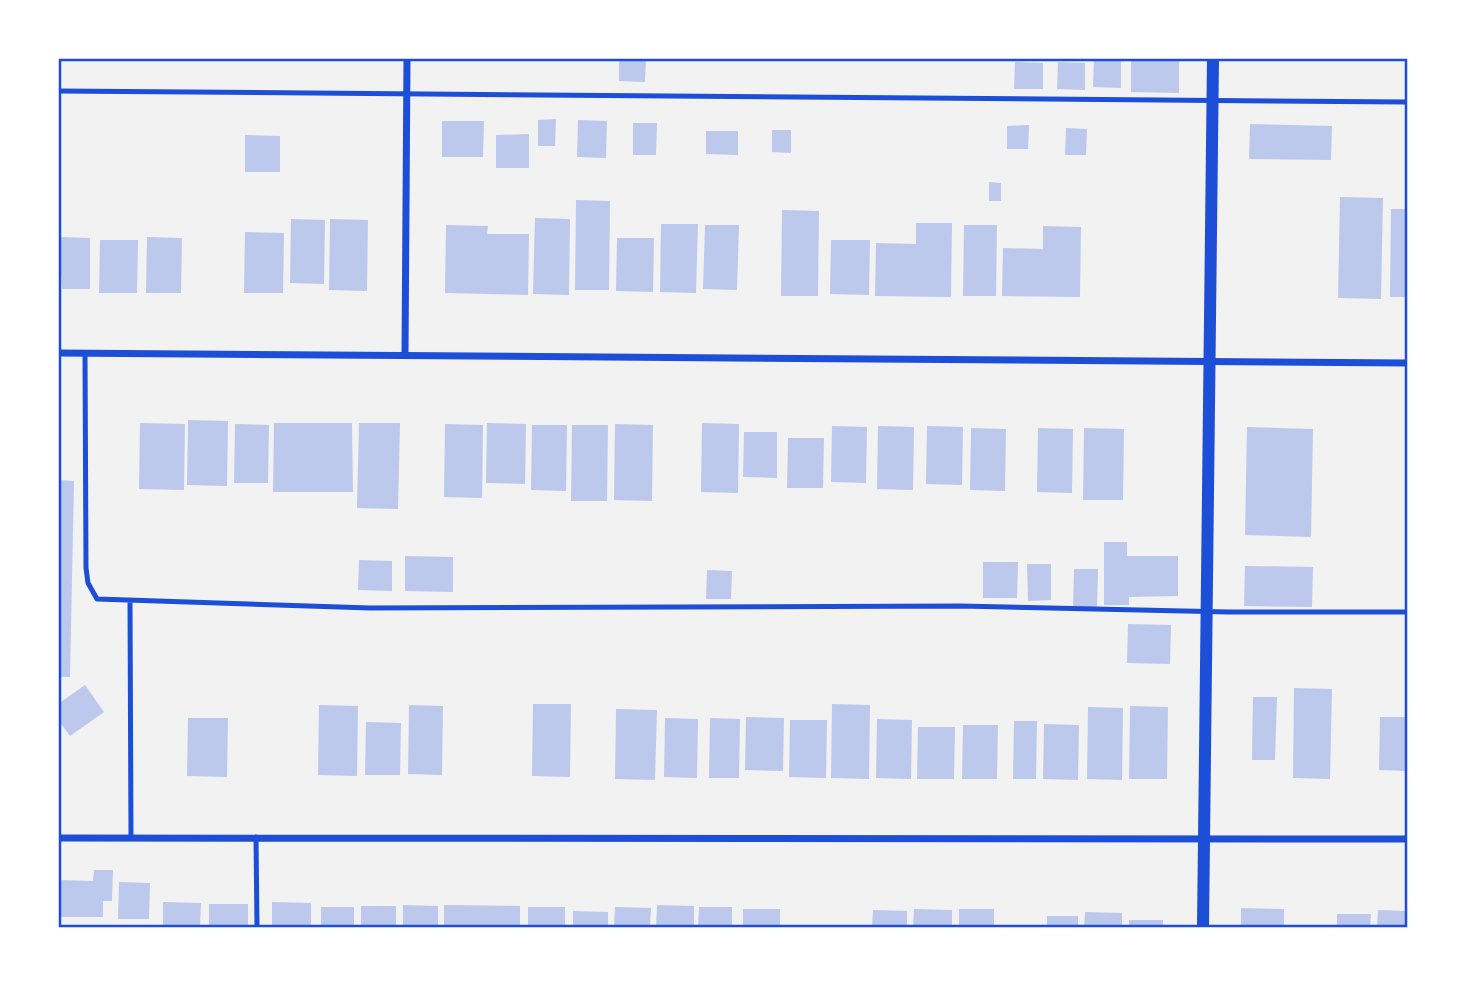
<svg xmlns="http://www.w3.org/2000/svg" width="1465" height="985" font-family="Rubik,sans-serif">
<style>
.building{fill:#bdc9ec}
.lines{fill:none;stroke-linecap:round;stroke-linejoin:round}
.service{stroke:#1d4ed8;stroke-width:5}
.minor{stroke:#1d4ed8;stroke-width:7}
.tertiary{stroke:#1d4ed8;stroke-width:12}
.neatline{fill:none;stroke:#1d4ed8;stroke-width:2.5}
</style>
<rect width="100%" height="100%" fill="#f2f2f2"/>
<path class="building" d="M619 58H646L645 82 619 81Z
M1094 58H1121V88L1093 87Z
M1131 58H1179V93L1131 92Z
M1015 62 1043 63V89H1014Z
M1058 62 1085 63V90L1057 89Z
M556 119 555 146H538V120Z
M578 120 607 121 606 158 577 157Z
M442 121H484L483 157H442Z
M633 123H657L656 155H633Z
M1250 124 1332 126 1331 160 1249 159Z
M1029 125 1028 149H1007V126Z
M1066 128 1087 129 1086 155H1065Z
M772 130H791V153L772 152Z
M706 131H738V155L706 154Z
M529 134V168H496V135Z
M245 135 280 136V172H245Z
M989 182 1001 183V201H989Z
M1340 197 1383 198 1381 299 1338 298Z
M576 200 610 201 609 290H575Z
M1391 209H1407V297H1390Z
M782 210 819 211 818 296H781Z
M535 218 570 219 569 295 533 294Z
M291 219 325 220 324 284 290 283Z
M330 219 368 220 367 291 329 290Z
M916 223H952L951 297 875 296 876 243 916 244Z
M661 224H698L696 293 660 292Z
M446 225 488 226 487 234H529L528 295 445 293Z
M705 225H739L737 290 703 289Z
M964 225H997L996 296H963Z
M1043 226 1081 227 1080 297 1002 296 1003 248 1043 249Z
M245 232 284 233 283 293H244Z
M59 237 90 238V289H62Z
M147 237 182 238 181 293H146Z
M617 238H654L653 292 616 291Z
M100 240H138L137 293H99Z
M831 240H870L869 295 830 294Z
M188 420 228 421 227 486 187 485Z
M140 423 185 424 184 490 139 489Z
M274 423H352L353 492H273Z
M359 423H400L398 509 357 508Z
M487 423 526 424 525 484 486 483Z
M702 423 739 424 738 493 701 492Z
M235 424 269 425 268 483H234Z
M445 424 483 425 482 498 444 497Z
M615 424 653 425 652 501 614 500Z
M532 425H567L566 491 531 490Z
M572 425H608L607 501H571Z
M832 426 867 427 866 483 831 482Z
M878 426 914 427 913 490 877 489Z
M927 426 963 427 962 485 926 484Z
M1247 427 1313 429 1311 537 1245 535Z
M971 428 1006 429 1005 491 970 490Z
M1038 428 1073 429 1072 493 1037 492Z
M1084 428 1124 429 1123 500H1083Z
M744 432H777V478L743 477Z
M788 438H824L823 488H787Z
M58 480 74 481 70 677H58Z
M1104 542H1127V556H1178V596L1129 597V605H1104Z
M405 556 453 557V592L405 591Z
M359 560 392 561V591L358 590Z
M983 562H1018L1017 598H983Z
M1027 564H1051V600L1028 601Z
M1245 566 1313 567 1312 607 1244 606Z
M1074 569H1098L1097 607H1073Z
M707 570 732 571 731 599H706Z
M1128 624 1171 625 1170 664 1127 663Z
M85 685 104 712 70 736 58 720V704Z
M1294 688 1332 689 1330 779 1293 778Z
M1253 697H1277L1275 760H1252Z
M533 704H571L570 777 532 776Z
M832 704 870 705 869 779 831 778Z
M319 705 358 706 357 776 318 775Z
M409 705 443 706 442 775 408 774Z
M1130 706 1168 707 1167 779H1129Z
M1088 707 1123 708 1122 780 1087 779Z
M616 709 657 710 655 780 615 779Z
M746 717 784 718 783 771 745 770Z
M1380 717H1407V771L1379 770Z
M188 718H228L227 777 187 776Z
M665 718 698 719 697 778 664 777Z
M710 718 740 719 739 778H709Z
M877 719 912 720 911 779 876 778Z
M790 720H827L826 778 789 777Z
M1014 721H1037L1036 779H1013Z
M366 722 401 723 400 775H365Z
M1044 724 1079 725 1078 780 1043 779Z
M963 725H998L997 779H962Z
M918 727H955L954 779H917Z
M94 870H113L112 901H103V917H58V880L93 881Z
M119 882 150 883 149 919H118Z
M163 902 201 903 200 927H163Z
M272 902 311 903V927H272Z
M209 904H248V927H209Z
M403 905 438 906V927H403Z
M444 905 520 906V927H444Z
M657 905 694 906V927H656Z
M361 906H396V927H361Z
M321 907H354V927H321Z
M528 907H565V927H528Z
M615 907 651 908 650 927H614Z
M699 907H732V927H698Z
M1241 908 1284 909V927H1241Z
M743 909H780V927H743Z
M914 909 952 910V927H913Z
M959 909H994V927H959Z
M873 910 907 911V927H872Z
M1378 910 1407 911V927H1377Z
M573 911 608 912V927H573Z
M1085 912 1122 913V927H1084Z
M1337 914H1371L1370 927H1337Z
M1047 916H1078V927H1047Z
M1129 920H1163V927H1129Z"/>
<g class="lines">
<path class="service" d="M58 91 1407 102
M85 353 86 568 88 583 97 599 370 608 960 606 1229 612H1407
M130 600 131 837
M256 837 257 927"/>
<path class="minor" d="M58 353 1407 363
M405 355 407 58
M58 838 1407 839"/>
<path class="tertiary" d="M1203 927 1213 58"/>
</g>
<rect width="1465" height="985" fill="none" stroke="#ffffff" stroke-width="119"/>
<rect x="60" y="60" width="1346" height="866" class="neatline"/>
</svg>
